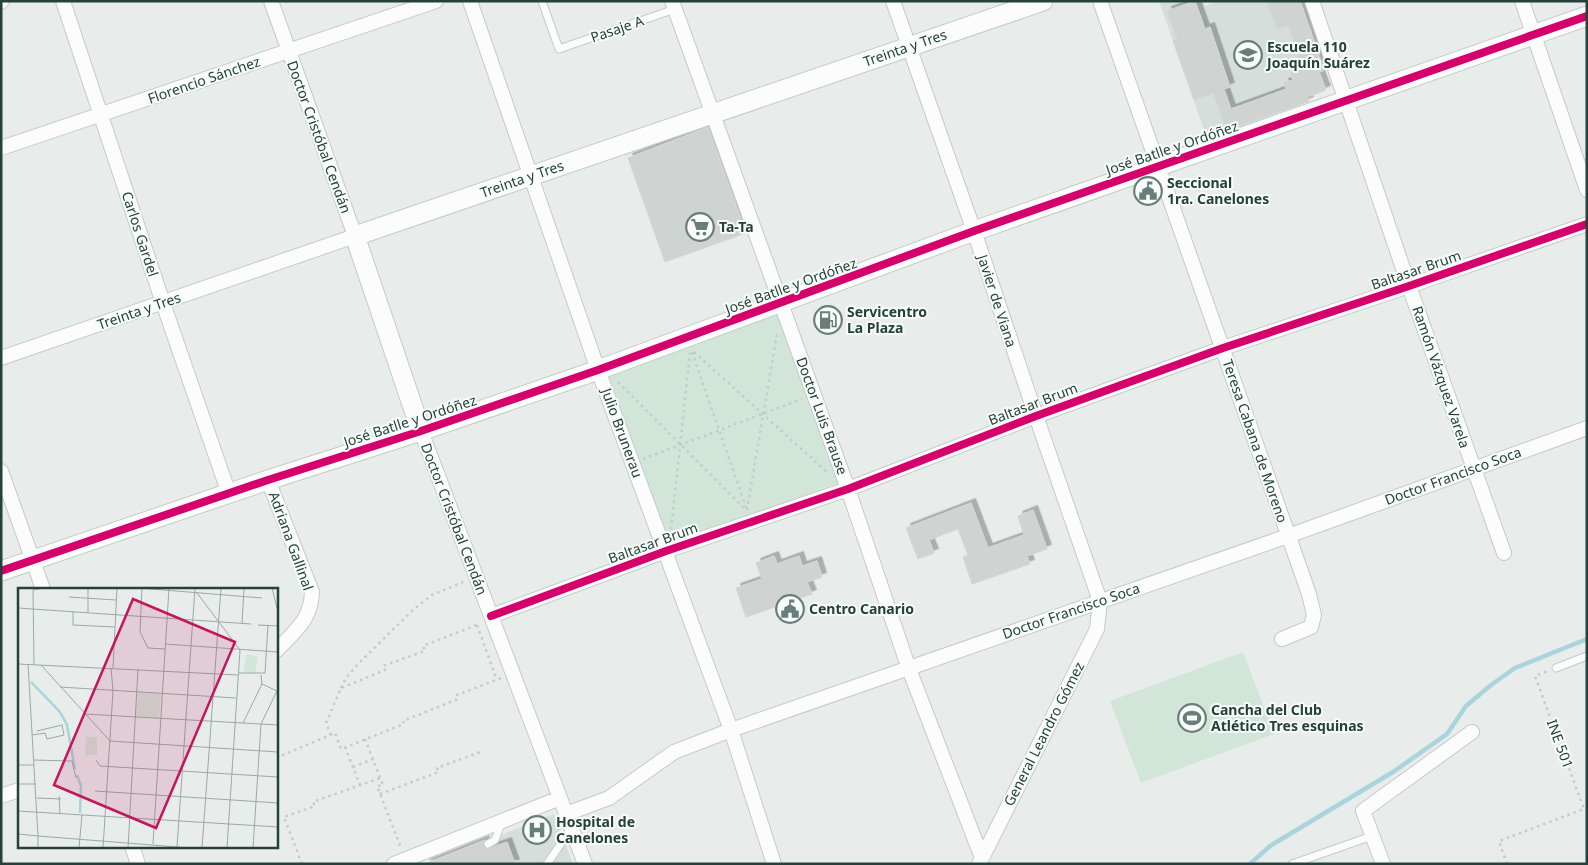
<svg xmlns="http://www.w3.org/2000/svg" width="1588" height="865" font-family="'Noto Sans',sans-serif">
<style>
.built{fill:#d6dedb}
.green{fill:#d1e6d8}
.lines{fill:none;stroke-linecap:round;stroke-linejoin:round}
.stream{stroke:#a9d4db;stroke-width:4.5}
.building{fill:#cfd4d2;stroke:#d1d6d4;filter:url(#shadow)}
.lane-casing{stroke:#c5cac8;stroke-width:9}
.street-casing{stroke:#c5cac8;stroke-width:16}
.secondary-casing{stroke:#c3cbc8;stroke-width:21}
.path{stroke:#c3ccca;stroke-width:2.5;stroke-dasharray:2.5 4;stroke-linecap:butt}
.lane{stroke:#fcfcfc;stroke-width:7}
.street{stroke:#fcfcfc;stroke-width:14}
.secondary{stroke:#fcfcfc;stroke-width:19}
.cycleway-casing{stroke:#f7fbf9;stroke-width:11}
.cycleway{stroke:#d6006c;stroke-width:8}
.labels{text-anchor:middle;stroke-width:4;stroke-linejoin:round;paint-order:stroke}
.street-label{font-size:14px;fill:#24423a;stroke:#f7fbf9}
.poi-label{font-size:14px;font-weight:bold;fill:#24423a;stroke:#f7fbf9;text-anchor:start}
.inset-river{fill:none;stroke:#a9d4db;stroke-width:2.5}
.inset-road{fill:none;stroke:#9aa9a4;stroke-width:1}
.view{fill:#c2185b;fill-opacity:0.15;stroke:#c2185b;stroke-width:2.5}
.inset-edge{fill:none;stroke:#24423a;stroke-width:2.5}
</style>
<defs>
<filter id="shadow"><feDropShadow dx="4.5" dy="-4.5" stdDeviation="0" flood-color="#0004"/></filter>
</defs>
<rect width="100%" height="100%" fill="#e8edeb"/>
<path class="built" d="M1159 1H1203L1205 6 1217 1H1300L1324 70 1319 72 1326 90 1308 97 1309 102 1207 138Z
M554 814 573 864H426L473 846Z"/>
<path class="green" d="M779 312 841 483 667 546 606 374Z
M1243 652 1274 734 1141 783 1110 701Z"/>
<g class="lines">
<path class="stream" d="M1250 864 1270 846 1393 772 1447 734 1466 706 1491 685 1515 668 1587 639"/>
</g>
<path class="building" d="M1195 1 1205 29 1210 27 1230 87 1224 89 1231 109 1286 89 1284 83 1293 80 1290 73 1297 70 1294 62 1300 59 1288 25 1277 29 1267 1H1300L1324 70 1319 72 1326 90 1307 97 1309 101 1227 130 1213 93 1194 100 1173 41 1177 39 1167 11Z
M708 127 746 233 665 262 628 158Z
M971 503 988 548 1024 535 1018 516 1033 510 1047 549 1027 556 1030 564 972 584 963 557 968 555 958 529 929 540 934 553 918 559 906 528Z
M774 556 777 564 799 556 802 566 817 561 822 577 807 582 812 594 746 617 736 588 762 579 756 563Z
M485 840 483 846 487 849 507 842 515 864H425Z"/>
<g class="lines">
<defs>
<path id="lane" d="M542 1 559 49 675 9
M1556 668 1587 656
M488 844 495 840 502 821
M547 864 571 829
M1292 864 1372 836"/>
<path id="street" d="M63 1 163 303 229 494
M470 1 598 370 731 730 774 864
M672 1 848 489 909 669 982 858
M893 1 974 231 1036 416 1100 601 1097 629 979 864
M1100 1 1309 594 1314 615 1311 627 1282 639
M1312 1 1409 286 1504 553
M1522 1 1587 190
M1 2 2 1
M1 148 436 1
M1 358 355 236 271 1
M421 431 585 864
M1 471 43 589
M268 480 312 592C311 620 295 631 276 651
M491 616 666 551 848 489 1036 416 1223 348 1409 286 1587 224
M1 796 19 790
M566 814 609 798 674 752 731 730 1288 536 1587 428
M132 846 138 864
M394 864 560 798
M1383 864 1363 811 1472 732"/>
<path id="secondary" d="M421 431 355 236 1043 1
M1 571 268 480 421 431 598 370 974 231 1587 16"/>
</defs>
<use href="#lane" class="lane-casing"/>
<use href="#street" class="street-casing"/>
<use href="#secondary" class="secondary-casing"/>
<path class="path" d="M692 352 747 510
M694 352 827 472
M618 382 746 510
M643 459 802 399
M747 510 777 333
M671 529 690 353
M477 625 497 680
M341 688 346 678 359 663 414 609 432 595 463 582
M331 735 326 723 341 688 385 670 383 666 425 651 423 646 479 624
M365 739 383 785 377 786 401 848
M345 747 360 785
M276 758 335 733 341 749 404 724 403 721 458 699 457 695 501 678
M353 767 373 759
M380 794 439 772 437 768 483 751
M302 864 284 817 315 806 313 802 380 778
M1507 864 1499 841 1584 809 1535 676 1548 671"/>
<use href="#lane" class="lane"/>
<use href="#street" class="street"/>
<use href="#secondary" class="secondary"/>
<defs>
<path id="cycleway" d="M1 571 268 480 421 431 598 370 974 231 1587 16
M491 616 666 551 848 489 1036 416 1223 348 1409 286 1587 224"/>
</defs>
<use href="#cycleway" class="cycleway-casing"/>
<use href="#cycleway" class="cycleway"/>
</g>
<defs>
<symbol id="school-ring" viewBox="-11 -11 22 22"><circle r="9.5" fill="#f7fbf9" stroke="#697e78" stroke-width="1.5"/><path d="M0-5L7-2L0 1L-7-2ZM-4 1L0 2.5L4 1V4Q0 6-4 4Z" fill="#697e78"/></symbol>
<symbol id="civic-ring" viewBox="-11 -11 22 22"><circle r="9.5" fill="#f7fbf9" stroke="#697e78" stroke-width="1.5"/><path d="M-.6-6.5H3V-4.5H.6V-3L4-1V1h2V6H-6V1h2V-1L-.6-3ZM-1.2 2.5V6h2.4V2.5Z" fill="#697e78"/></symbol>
<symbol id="supermarket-ring" viewBox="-11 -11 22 22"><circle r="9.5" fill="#f7fbf9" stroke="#697e78" stroke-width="1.5"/><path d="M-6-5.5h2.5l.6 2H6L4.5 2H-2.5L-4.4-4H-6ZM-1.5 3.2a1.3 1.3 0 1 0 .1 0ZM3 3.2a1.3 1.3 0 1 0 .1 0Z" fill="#697e78"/></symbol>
<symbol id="fuel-ring" viewBox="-11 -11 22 22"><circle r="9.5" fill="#f7fbf9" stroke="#697e78" stroke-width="1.5"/><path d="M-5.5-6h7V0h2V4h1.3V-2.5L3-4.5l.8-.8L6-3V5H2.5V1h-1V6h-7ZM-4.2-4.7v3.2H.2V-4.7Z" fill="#697e78"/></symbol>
<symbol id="stadium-ring" viewBox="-11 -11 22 22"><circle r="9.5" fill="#f7fbf9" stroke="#697e78" stroke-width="1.5"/><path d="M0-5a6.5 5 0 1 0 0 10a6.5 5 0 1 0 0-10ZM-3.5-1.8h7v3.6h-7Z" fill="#697e78"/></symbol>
<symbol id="hospital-ring" viewBox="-11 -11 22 22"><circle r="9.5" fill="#f7fbf9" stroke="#697e78" stroke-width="1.5"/><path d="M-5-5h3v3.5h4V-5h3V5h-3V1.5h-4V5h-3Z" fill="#697e78"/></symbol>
</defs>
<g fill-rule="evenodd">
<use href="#school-ring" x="1232" y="39" width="32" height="32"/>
<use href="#civic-ring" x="1132" y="175" width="32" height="32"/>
<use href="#supermarket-ring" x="684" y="211" width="32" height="32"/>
<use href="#fuel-ring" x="812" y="304" width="32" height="32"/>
<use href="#civic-ring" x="774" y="593" width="32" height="32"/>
<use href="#stadium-ring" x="1176" y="702" width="32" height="32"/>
<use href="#hospital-ring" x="521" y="814" width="32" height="32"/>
</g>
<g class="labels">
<g class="street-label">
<text transform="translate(617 29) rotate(-19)" y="5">Pasaje A</text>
<text transform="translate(905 48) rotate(-19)" y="5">Treinta y Tres</text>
<text transform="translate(204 80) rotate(-19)" y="5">Florencio Sánchez</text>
<text transform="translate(319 137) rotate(70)" y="5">Doctor Cristóbal Cendán</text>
<text transform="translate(1172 148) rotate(-19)" y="5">José Batlle y Ordóñez</text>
<text transform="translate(522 179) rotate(-19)" y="5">Treinta y Tres</text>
<text transform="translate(140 234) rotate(72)" y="5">Carlos Gardel</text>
<text transform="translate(1416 270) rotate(-19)" y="5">Baltasar Brum</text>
<text transform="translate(791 286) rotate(-20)" y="5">José Batlle y Ordóñez</text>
<text transform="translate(997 301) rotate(72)" y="5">Javier de Viana</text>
<text transform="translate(139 311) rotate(-19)" y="5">Treinta y Tres</text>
<text transform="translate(1441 377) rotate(71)" y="5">Ramón Vázquez Varela</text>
<text transform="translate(1033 404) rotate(-21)" y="5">Baltasar Brum</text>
<text transform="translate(822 416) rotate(70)" y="5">Doctor Luis Brause</text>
<text transform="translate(410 421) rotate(-18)" y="5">José Batlle y Ordóñez</text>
<text transform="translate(622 433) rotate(70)" y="5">Julio Brunerau</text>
<text transform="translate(1255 441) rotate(71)" y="5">Teresa Cabana de Moreno</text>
<text transform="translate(1453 476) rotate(-20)" y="5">Doctor Francisco Soca</text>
<text transform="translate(454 519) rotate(69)" y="5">Doctor Cristóbal Cendán</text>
<text transform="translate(291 541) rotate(70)" y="5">Adriana Gallinal</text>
<text transform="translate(653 543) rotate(-20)" y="5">Baltasar Brum</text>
<text transform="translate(1071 611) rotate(-19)" y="5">Doctor Francisco Soca</text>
<text transform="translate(1044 734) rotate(-63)" y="5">General Leandro Gómez</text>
<text transform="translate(1560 744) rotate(70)" y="5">INE 501</text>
</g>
<g class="poi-label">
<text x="1267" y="52">Escuela 110<tspan x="1267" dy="16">Joaquín Suárez</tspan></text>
<text x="1167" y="188">Seccional<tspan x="1167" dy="16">1ra. Canelones</tspan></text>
<text x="719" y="232">Ta-Ta</text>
<text x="847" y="317">Servicentro<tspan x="847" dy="16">La Plaza</tspan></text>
<text x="809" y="614">Centro Canario</text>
<text x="1211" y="715">Cancha del Club<tspan x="1211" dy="16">Atlético Tres esquinas</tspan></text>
<text x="556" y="827">Hospital de<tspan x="556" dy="16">Canelones</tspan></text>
</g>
</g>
<g transform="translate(18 588)">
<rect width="260" height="260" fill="#e8edeb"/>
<path d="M229 66 240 69 237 86 225 83ZM120 105 143 106 141 130 118 128ZM68 149H79V167H67Z" fill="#d1e6d8"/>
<path class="inset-river" d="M13 94 42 124 49 137 57 181M59 187 63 198 62 225"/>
<path class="inset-road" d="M121 0 244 10M124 0 122 44 130 60 147 61M254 0 260 24M179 5 222 62 209 260M51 9 98 12M0 20 233 36M55 24V37L97 39M70 25V0M224 35 226 0M240 37 260 38M147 56 260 64M0 76 220 87M16 77 15 2 26 0M23 77 92 153M95 80 99 0M220 85H247L250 37M244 96 259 103M42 99 218 110M67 126 260 137M225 135 244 96 243 87M14 147 27 145 29 151 46 147 44 137 19 143M92 153 260 164M16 172 54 173 58 190M78 172 82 178 260 189M0 177H16M0 196H18M77 203 260 215M41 208 42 226M19 210 43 211M0 223 260 239M0 246 20 248 10 76M135 256 151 0M159 259 177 0M20 260V248L172 260M61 260 64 227M85 260 95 103 93 80M110 260 120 81M184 260 203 0M235 260 243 136 259 103"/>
<path class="view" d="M115 11 217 54 138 240 36 197Z"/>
<rect width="260" height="260" class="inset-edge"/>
</g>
<rect width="1588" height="865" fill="none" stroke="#24423a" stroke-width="5"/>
</svg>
